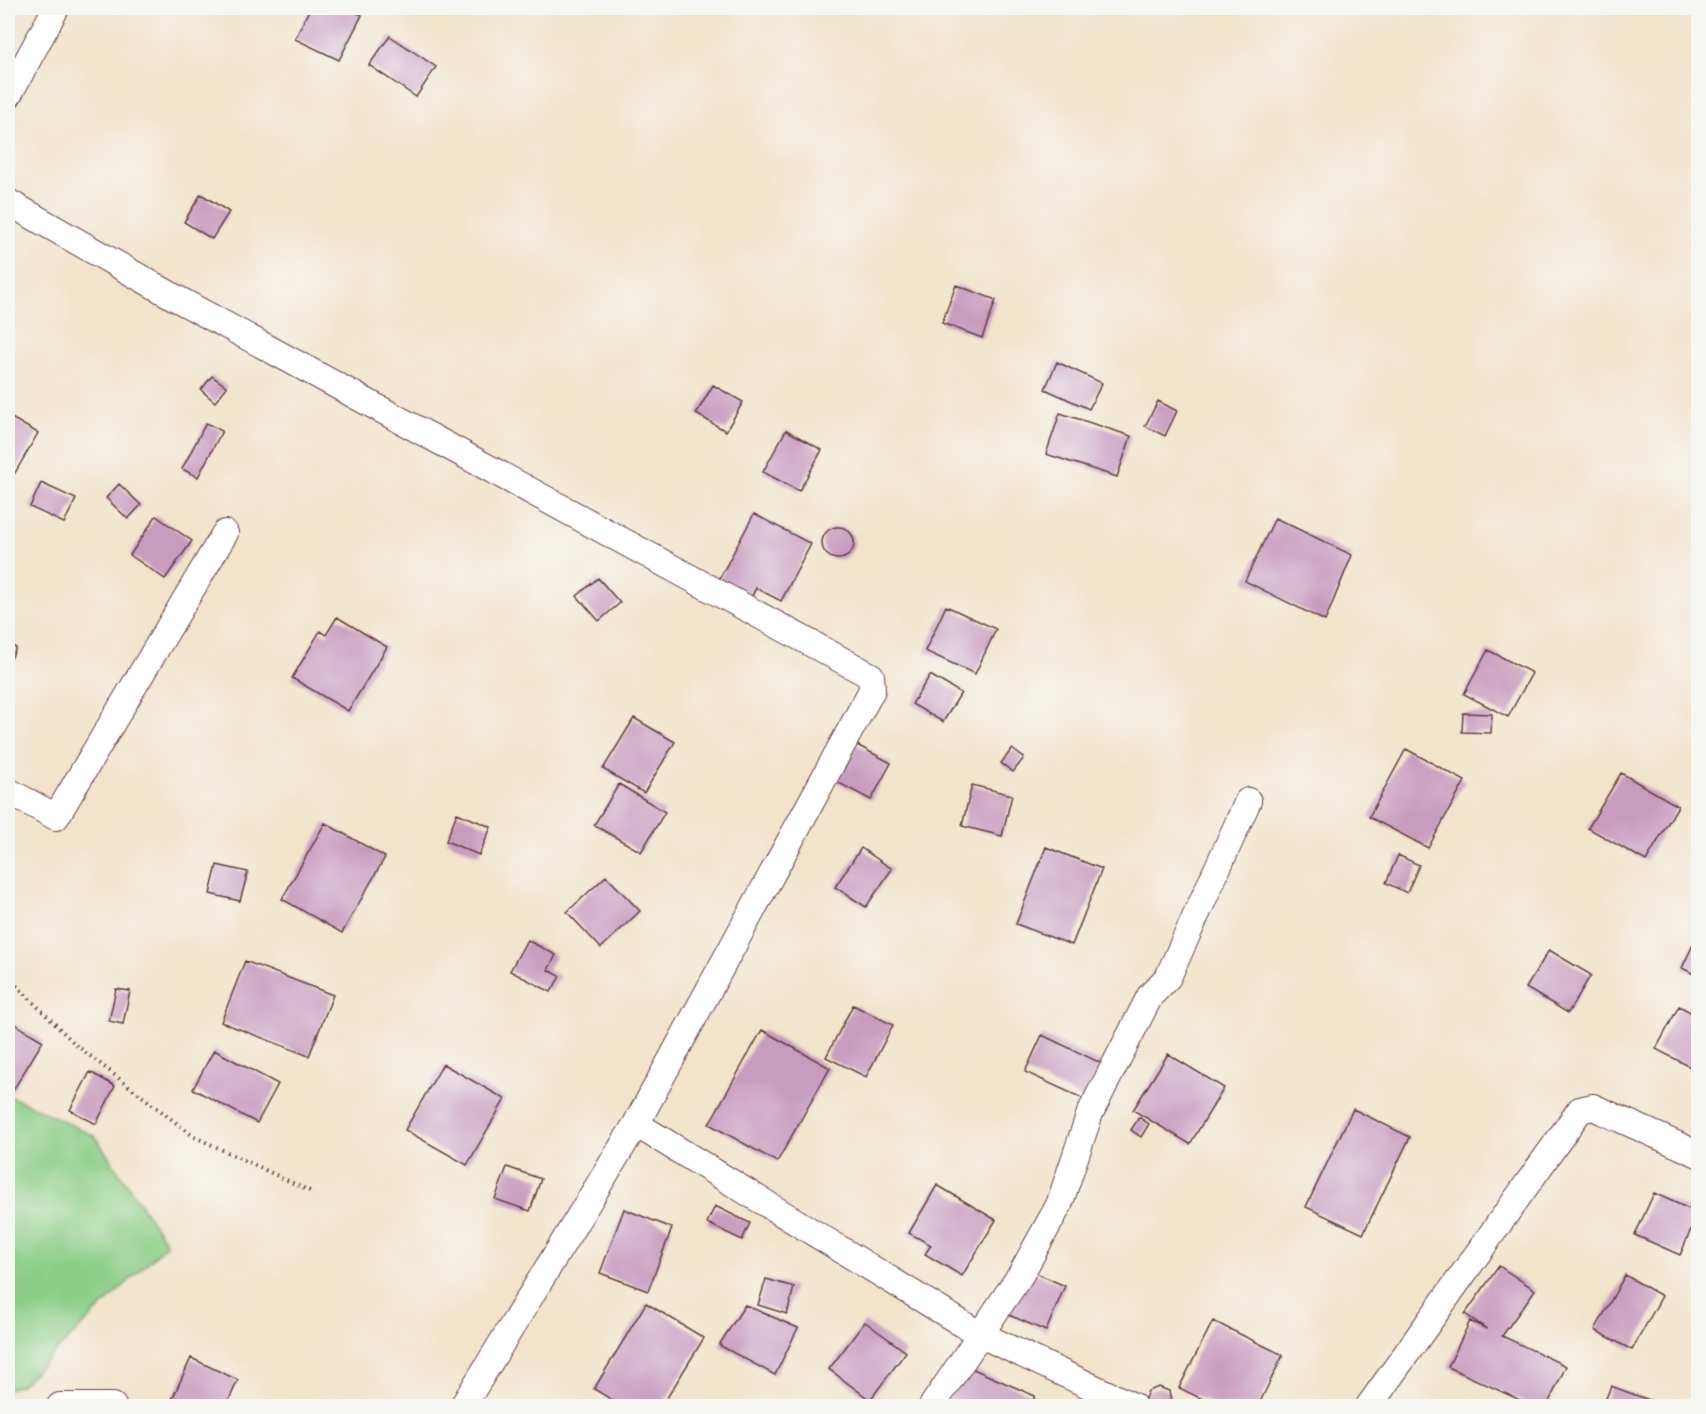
<svg xmlns="http://www.w3.org/2000/svg" width="1706" height="1414" font-family="Itim,sans-serif">
<style>
.green{fill:#8bcd86;stroke:#6a7658;stroke-width:1.5}
.building{fill:#c79cbf}
.lines{fill:none;stroke-linecap:round;stroke-linejoin:round}
.minor-casing{stroke:#633c43;stroke-width:28}
.path{stroke:#633c43;stroke-width:4;stroke-dasharray:1.5 4.5;stroke-linecap:butt}
.minor{stroke:#fff;stroke-width:26}
</style>
<rect width="100%" height="100%" fill="#f6f6f2"/>
<filter id="ink" filterUnits="userSpaceOnUse"><feTurbulence type="fractalNoise" baseFrequency=".0167" numOctaves="2"/><feDisplacementMap in="SourceGraphic" scale="12" xChannelSelector="R" yChannelSelector="G"/><feConvolveMatrix kernelMatrix="1 2 1 2 8 2 1 2 1" color-interpolation-filters="sRGB"/></filter>
<filter id="wash" filterUnits="userSpaceOnUse"><feTurbulence type="fractalNoise" baseFrequency=".008" numOctaves="4" result="noise"/><feDisplacementMap in="SourceGraphic" scale="24" xChannelSelector="R" yChannelSelector="G"/><feGaussianBlur stdDeviation="1.35" result="paint"/><feColorMatrix in="noise" values="0 0 0 0 0 0 0 0 0 0 0 0 0 0 0 0 0 1.4 0 .05"/><feComposite in="paint" operator="in"/></filter>
<g filter="url(#wash)">
<rect width="100%" height="100%" fill="#f2e3ca"/>
<path class="green" d="M8 1095 95 1136 167 1244 21 1385 8 1389Z"/>
<g id="blocks">
<path class="building" d="M310 8H346L362 15 339 60 295 39Z
M390 36 436 67 416 97 369 65Z
M201 194 229 212 212 239 184 222Z
M956 285 996 300 982 338 942 323Z
M1057 362 1102 383 1089 409 1045 389Z
M212 376 227 387 215 402 201 390Z
M713 385 743 402 726 431 696 414Z
M1158 401 1177 411 1165 436 1145 426Z
M1060 413 1131 436 1117 477 1046 454Z
M8 416 38 433 8 485Z
M206 423 222 431 198 477 182 469Z
M786 430 822 450 799 491 763 472Z
M41 483 76 499 64 523 30 507Z
M119 484 141 505 128 519 106 498Z
M754 514 811 544 781 601 756 588 748 604 715 587Z
M156 516 192 541 165 579 130 555Z
M1275 518 1352 555 1325 621 1245 581Z
M822 543a16 16 0 1 1 32 0a16 16 0 1 1-32 0Z
M598 578 620 603 599 621 577 596Z
M946 606 996 629 975 674 925 651Z
M337 617 387 647 348 711 292 678 320 631 326 635Z
M8 643 16 648 8 665Z
M1488 650 1532 673 1508 717 1464 694Z
M930 675 961 693 943 722 912 704Z
M1463 713 1492 714 1491 733 1462 732Z
M634 718 675 742 644 793 603 769Z
M857 745 891 763 871 800 837 782Z
M1012 749 1024 758 1013 772 1001 763Z
M1406 749 1465 781 1428 848 1369 817Z
M1621 773 1678 806 1646 861 1588 828Z
M619 784 665 812 641 852 594 825Z
M972 785 1012 795 1002 836 962 826Z
M457 813 491 827 479 855 446 841Z
M325 823 385 857 342 933 282 899Z
M1046 847 1102 869 1072 945 1016 924Z
M861 848 892 869 866 907 835 887Z
M1398 855 1419 865 1407 893 1386 883Z
M217 865 248 872 240 901 210 894Z
M606 876 640 911 601 948 567 912Z
M1698 934V976L1682 968Z
M527 940 556 955 548 970 560 976 551 992 510 971Z
M1549 950 1591 975 1568 1013 1526 988Z
M245 961 333 995 309 1056 221 1022Z
M116 989 130 991 123 1024 109 1021Z
M853 1005 893 1025 866 1077 826 1057Z
M1679 1006 1698 1016V1071L1656 1049Z
M8 1020 43 1041 12 1092 8 1089Z
M762 1030 830 1068 777 1162 709 1124Z
M1042 1035 1101 1063 1084 1099 1025 1072Z
M214 1050 278 1084 257 1123 193 1089Z
M1168 1054 1224 1088 1190 1144 1133 1110Z
M443 1064 505 1099 467 1165 405 1130Z
M90 1072 115 1086 96 1124 70 1110Z
M1353 1109 1410 1137 1363 1234 1306 1207Z
M1139 1117 1149 1124 1141 1137 1131 1130Z
M507 1167 541 1179 530 1211 495 1199Z
M937 1185 996 1220 962 1276 925 1254 931 1245 909 1233Z
M1654 1193 1698 1213 1680 1255 1635 1235Z
M715 1206 750 1223 742 1240 707 1223Z
M624 1209 672 1228 648 1291 600 1273Z
M1499 1266 1535 1290 1502 1336 1566 1366 1547 1406H1533L1448 1367 1470 1321 1487 1329 1465 1314Z
M1029 1270 1065 1286 1046 1331 1009 1315Z
M1625 1275 1662 1296 1632 1350 1595 1330Z
M766 1279 794 1287 787 1314 758 1305Z
M646 1303 704 1338 662 1406H622L594 1389Z
M745 1305 798 1328 775 1375 719 1345Z
M1213 1321 1283 1355 1258 1406H1217L1179 1388Z
M865 1322 906 1352 870 1400 829 1369Z
M191 1358 238 1380 226 1406H169Z
M964 1365 1035 1396 1031 1406H946Z
M1611 1386 1657 1403 1656 1406H1603Z
M1159 1387 1169 1391 1172 1406H1145L1144 1401 1148 1391Z"/>
</g>
</g>
<g filter="url(#ink)">
<use href="#blocks" fill-opacity="0" stroke="#633c43" stroke-width="1.5"/>
<g class="lines">
<defs>
<path id="minor" d="M8 96 56 8
M8 202 174 297 871 676 872 690 636 1124 463 1406
M8 791 56 817 225 533
M636 1124 979 1334 1133 1406
M60 1406H113
M932 1406 1021 1274 1059 1205 1090 1113 1150 996 1168 977 1248 801
M1369 1406 1580 1110 1593 1107 1698 1154"/>
</defs>
<use href="#minor" class="minor-casing"/>
<path class="path" d="M8 977 76 1045 193 1136 314 1193"/>
<use href="#minor" class="minor"/>
</g>
</g>
<rect width="1706" height="1414" fill="none" stroke="#f6f6f2" stroke-width="30"/>
</svg>
